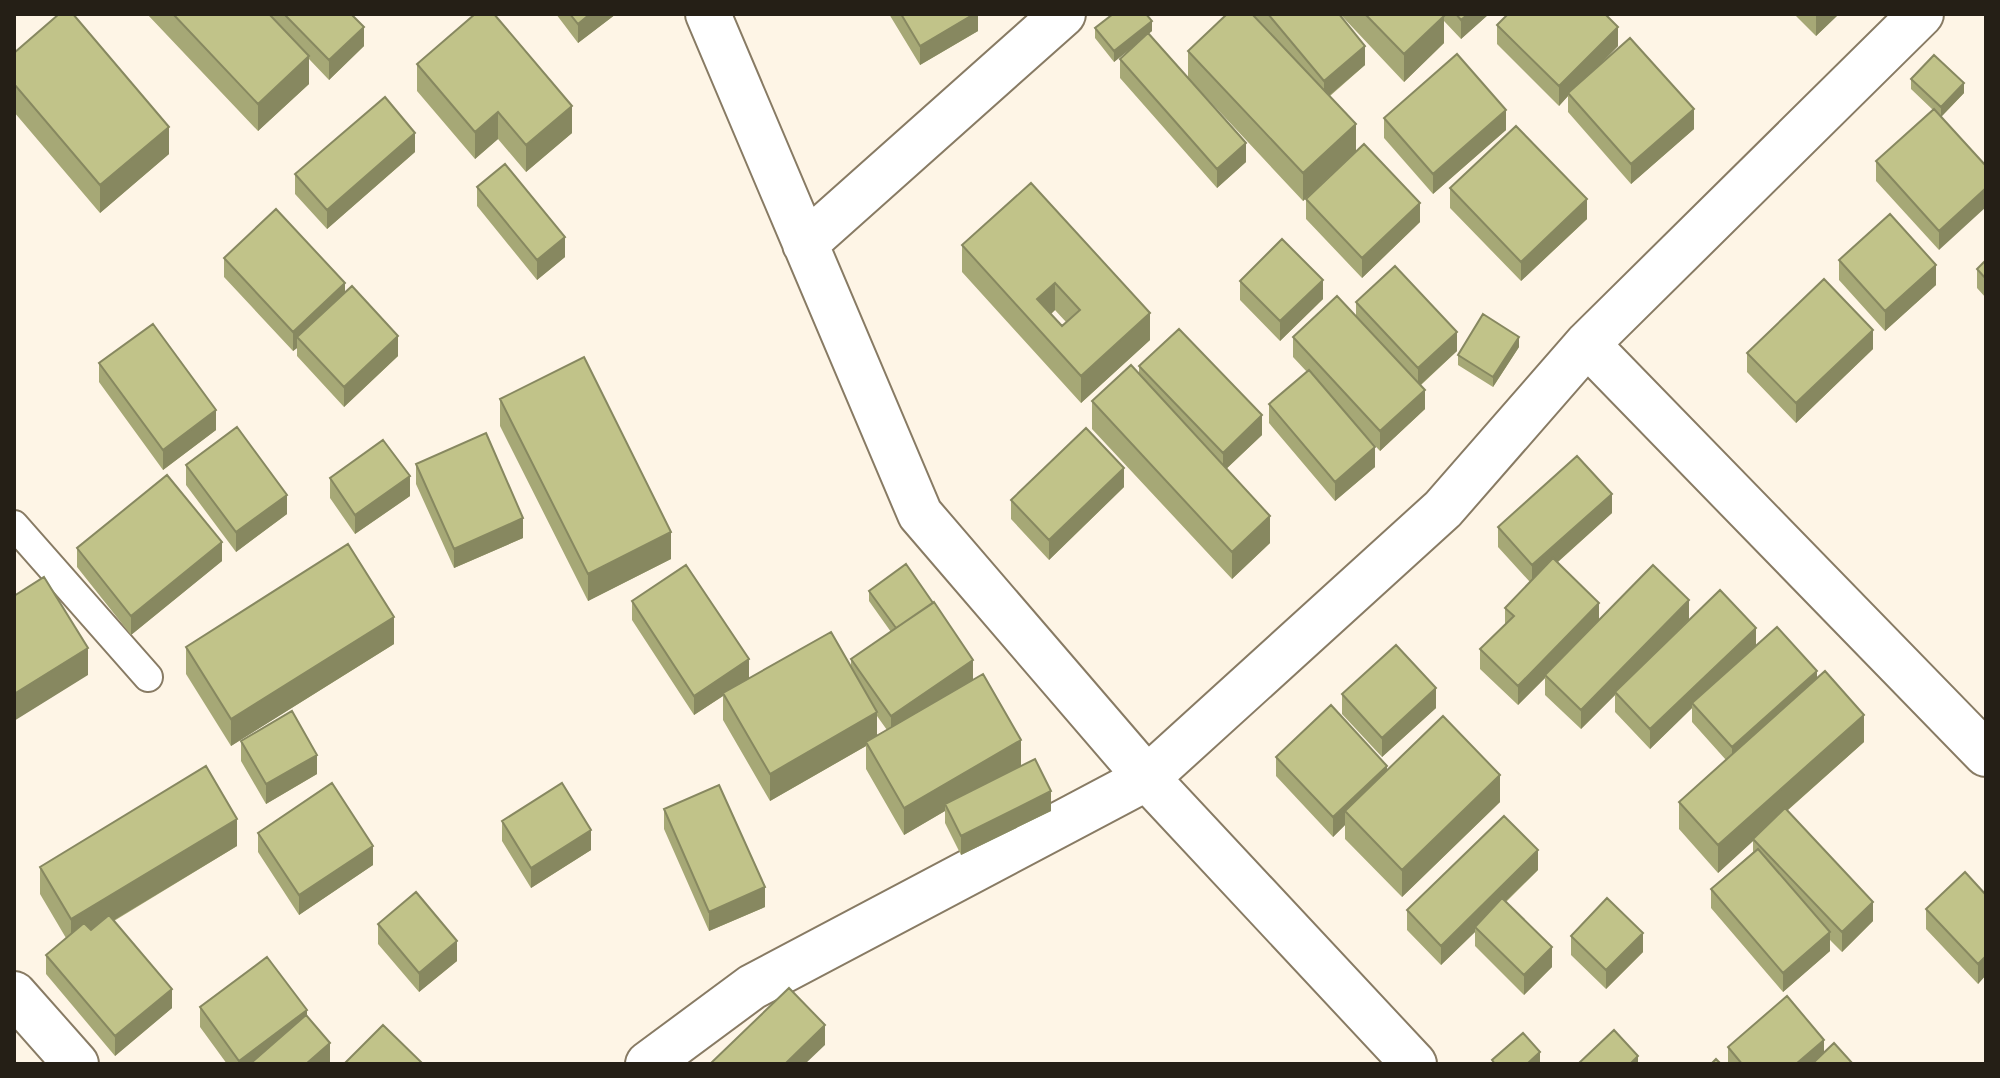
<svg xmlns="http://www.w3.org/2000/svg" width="2000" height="1078" font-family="'Fira Sans',sans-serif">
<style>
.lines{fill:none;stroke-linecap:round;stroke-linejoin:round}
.service-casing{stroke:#887b64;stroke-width:32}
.minor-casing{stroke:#887b64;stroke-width:48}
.service{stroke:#fff;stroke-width:28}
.minor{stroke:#fff;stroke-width:44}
.wall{fill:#a6a876;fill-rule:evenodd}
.shaded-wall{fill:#878860}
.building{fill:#c1c389;stroke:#878860;stroke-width:2;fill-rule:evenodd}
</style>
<rect width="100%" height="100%" fill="#fef5e6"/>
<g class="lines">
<defs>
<path id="service" d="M14 525 148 677"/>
<path id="minor" d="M708 14 920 514 1147 778 1414 1064
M805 244 1063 14
M1587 344 1986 754
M14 994 76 1064
M648 1064 752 987 1147 778 1443 509 1587 344 1921 14"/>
</defs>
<use href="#service" class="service-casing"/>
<use href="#minor" class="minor-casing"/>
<use href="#service" class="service"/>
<use href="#minor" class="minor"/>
</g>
<path class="wall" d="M147 14H351L364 46 329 80 309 59V84L258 131Z
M556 14H616L578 43Z
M889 14H978V31L920 65Z
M1253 14H1339L1365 65 1330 96 1356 151 1303 201 1189 79 1246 162 1217 188 1120 78V59L1136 44 1114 62 1095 38V28L1152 31 1148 34 1188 78V51Z
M1340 14H1489L1461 39 1444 21V43L1404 82Z
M1794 14H1839L1816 36Z
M1497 25 1618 46 1596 68 1694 129 1631 184 1568 112V96L1559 106 1497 44Z
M14 53 169 154 100 213 14 112Z
M417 64 572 133 526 172 498 139 475 159 417 91Z
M1911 79 1964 93 1941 117 1939 250 1876 181V161L1933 110 1911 89Z
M1384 118 1506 130 1433 194 1384 138Z
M415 152 327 229 295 194V174Z
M1031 183 1150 340 1081 403 962 272V245ZM1055 310 1066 322 1062 326 1051 314Z
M477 187 565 257 537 280 477 206Z
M1450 188 1587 219 1521 281 1450 208Z
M1306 199 1420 222 1362 278 1306 219Z
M224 258 345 292 398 356 344 407 297 356V348L293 351 224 277Z
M1839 260 1936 285 1885 331 1839 280Z
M1986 260V298L1977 288V269Z
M1240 281 1323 299 1280 341 1240 300Z
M1356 302 1457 351 1421 385 1425 409 1380 451 1354 423 1375 467 1335 501 1269 423V404L1307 372 1293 357V337L1356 316Z
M1519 347 1493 387 1458 365V355Z
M1873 349 1796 423 1747 372V353Z
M99 363 216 430 163 470 99 382Z
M1139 366 1262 435 1227 468 1270 543 1232 579 1092 429V401L1139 374Z
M500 399 671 559 588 601 500 426Z
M416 464 523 538 454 568 416 484Z
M186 465 287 514 236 552 186 485Z
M330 478 410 496 355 534 330 498Z
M1124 487 1049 560 1011 519V500Z
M1612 513 1558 562 1599 620 1689 619 1756 646 1817 679 1864 742 1787 811 1873 921 1842 952 1830 940V951L1783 992 1711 908V889L1753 852V841L1718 873 1679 829V802L1726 760 1692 722V708L1650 749 1615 712V695L1581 729 1545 695V678L1518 705 1480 669V649L1505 624V608L1530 582 1498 547V527Z
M77 548 222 561 131 635 77 567Z
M869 591 973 680 1021 766 1051 811 961 855 945 823V811L904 835 866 769V746L770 801 723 720V696L694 715 632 620V601L749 678 851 666V659L891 632 869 601ZM877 716 887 730 877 735Z
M394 644 231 746 186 674V647Z
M1342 694 1436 708 1382 757 1342 714Z
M241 741 317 774 266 804 241 761Z
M1276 757 1387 770 1500 802 1402 897 1345 839V825L1333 837 1276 776Z
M664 809 765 907 709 931 664 829Z
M502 821 591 850 531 888 502 841Z
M258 833 373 865 299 915 258 852Z
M237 846 114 921 172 1008 115 1056 46 974V955L66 938 40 894V867Z
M1538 870 1506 902 1552 967 1524 995 1475 946V932L1441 965 1407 930V910Z
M1986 895V975L1978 984 1926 929V909Z
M378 924 457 961 419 992 378 944Z
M1571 936 1643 952 1606 989 1571 955Z
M200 1007 307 1016 330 1062 328 1064H227L200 1027Z
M1728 1047 1824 1052 1853 1064H1728Z"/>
<path class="shaded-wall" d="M590 14H616L578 43V24Z
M974 14H978V31L920 65V46Z
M1468 14H1489L1461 39V20Z
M1816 14H1839L1816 36Z
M1444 16V43L1404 82V54Z
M1152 21V31L1114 62V51Z
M364 27V46L329 80V60Z
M1618 27V46L1570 95 1568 93V96L1559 106V86Z
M1365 46V65L1324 100V81Z
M309 56V84L258 131V104Z
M1964 83V93L1941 117V107Z
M572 106V133L526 172V145Z
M1694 109V129L1631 184V164Z
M1506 110V130L1433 194V174Z
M498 112V139L475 159V132Z
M1356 124V151L1303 201V173Z
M169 127V154L100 213V185Z
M415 133V152L327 229V210Z
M1246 143V162L1217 188V169Z
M1986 188V207L1939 250V231Z
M1587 199V219L1521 281V262Z
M1420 203V222L1362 278V258Z
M565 237V257L537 280V260Z
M1936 265V285L1885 331V311Z
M1323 280V299L1280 341V321Z
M345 283V302L297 337V348L293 351V332Z
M1055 283V310L1037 327V299Z
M1150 313V340L1081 403V376Z
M1873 330V349L1796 423V403Z
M1457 332V351L1418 387V368Z
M398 336V356L344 407V387Z
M1519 337V347L1493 387V377Z
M1425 390V409L1380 451V431Z
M216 410V430L163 470V450Z
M1262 415V435L1223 472V453Z
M1375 447V467L1335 501V482Z
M1124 468V487L1049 560V540Z
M410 476V496L355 534V515Z
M1612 494V513L1532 585V565Z
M287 495V514L236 552V532Z
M1270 516V543L1232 579V552Z
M523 518V538L454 568V549Z
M671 532V559L588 601V574Z
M222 542V561L131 635V616Z
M1689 600V619L1615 692V695L1581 729V710Z
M1599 603V622L1545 675V678L1518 705V686Z
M394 617V644L231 746V719Z
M1756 628V647L1692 703V708L1650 749V729Z
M88 648V675L14 721V694Z
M749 659V679L723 693V696L694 715V696Z
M973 660V680L891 736V716Z
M1817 671V690L1732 766V747Z
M1436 688V708L1382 757V738Z
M877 712V740L866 742V746L770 801V774Z
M1864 715V742L1754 840 1753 839V841L1718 873V845Z
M1021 740V767L945 804V811L904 835V808Z
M317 755V774L266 804V784Z
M1387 766V785L1345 811V825L1333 837V817Z
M1500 775V802L1402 897V870Z
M1051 791V811L961 855V836Z
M237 819V846L71 946V919Z
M591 830V850L531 888V868Z
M373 846V865L299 915V895Z
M1538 850V870L1477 929 1475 927V932L1441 965V946Z
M765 887V907L709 931V912Z
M1873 902V921L1842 952V932Z
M1830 932V951L1783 992V973Z
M1643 933V952L1606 989V970Z
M457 941V961L419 992V973Z
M1552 947V967L1524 995V975Z
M1986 956V975L1978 984V964Z
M172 989V1008L115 1056V1036Z
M307 1010V1030L261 1064H239V1061Z
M825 1025V1045L805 1064H785Z
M1824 1040V1059L1818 1064H1796Z
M330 1043V1062L328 1064H306Z
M1540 1052V1063L1539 1064H1527Z
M1638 1056V1064H1630Z"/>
<path class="building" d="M59 14H73L169 127 100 185 14 84V53Z
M173 14H269L309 56 258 104Z
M284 14H351L364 27 329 60Z
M475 14H494L572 106 526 145 498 112 475 132 417 64Z
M570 14H590L578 24Z
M901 14H974L920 46Z
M1113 14H1146L1152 21 1114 51 1095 28Z
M1227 14H1252L1356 124 1303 173 1188 51Z
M1268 14H1339L1365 46 1324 81Z
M1365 14H1443L1444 16 1404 54Z
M1456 14H1468L1461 20Z
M1508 14H1605L1618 27 1559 86 1497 25Z
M1148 33 1246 143 1217 169 1120 59Z
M1630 38 1694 109 1631 164 1568 93Z
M1457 54 1506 110 1433 174 1384 118Z
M1934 55 1964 83 1941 107 1911 79Z
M385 97 415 133 327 210 295 174Z
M1934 109 1986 166V188L1939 231 1876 161Z
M1516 126 1587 199 1521 262 1450 188Z
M1364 144 1420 203 1362 258 1306 199Z
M505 164 565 237 537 260 477 187Z
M1031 183 1150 313 1081 376 962 245ZM1055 283 1080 310 1062 326 1037 299Z
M276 209 345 283 293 332 224 258Z
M1890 214 1936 265 1885 311 1839 260Z
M1282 239 1323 280 1280 321 1240 281Z
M1986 260V279L1977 269Z
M1395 266 1457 332 1418 368 1356 302Z
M1824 279 1873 330 1796 403 1747 353Z
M352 286 398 336 344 387 297 337Z
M1337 296 1425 390 1380 431 1293 337Z
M1483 314 1519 337 1493 377 1458 355Z
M153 324 216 410 163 450 99 363Z
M1179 329 1262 415 1223 453 1139 366Z
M584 357 671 532 588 574 500 399Z
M1131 365 1270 516 1232 552 1092 401Z
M1309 370 1375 447 1335 482 1269 404Z
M237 427 287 495 236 532 186 465Z
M1086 428 1124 468 1049 540 1011 500Z
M486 433 523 518 454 549 416 464Z
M383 440 410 476 355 515 330 478Z
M1577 456 1612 494 1532 565 1498 527Z
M167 475 222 542 131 616 77 548Z
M348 544 394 617 231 719 186 647Z
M1553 558 1599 603 1518 686 1480 649 1514 616 1505 608Z
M906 564 933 603 896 628 869 591Z
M686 565 749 659 694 696 632 601Z
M1653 565 1689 600 1581 710 1545 675Z
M44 577 88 648 14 694V596Z
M1720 590 1756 628 1650 729 1615 692Z
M934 602 973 660 891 716 851 659Z
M1777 627 1817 671 1732 747 1692 703Z
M831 632 877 712 770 774 723 693Z
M1396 645 1436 688 1382 738 1342 694Z
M1825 671 1864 715 1718 845 1679 802Z
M983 674 1021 740 904 808 866 742Z
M1331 705 1387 766 1333 817 1276 757Z
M292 711 317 755 266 784 241 741Z
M1443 716 1500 775 1402 870 1345 811Z
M1035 759 1051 791 961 836 945 804Z
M206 766 237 819 71 919 40 867Z
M332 783 373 846 299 895 258 833Z
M562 783 591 830 531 868 502 821Z
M719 785 765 887 709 912 664 809Z
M1785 808 1873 902 1842 932 1753 839Z
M1504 816 1538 850 1441 946 1407 910Z
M1758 849 1830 932 1783 973 1711 889Z
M1965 872 1986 895V956L1978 964 1926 909Z
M416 892 457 941 419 973 378 924Z
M1502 898 1552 947 1524 975 1475 927Z
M1607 898 1643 933 1606 970 1571 936Z
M109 915 172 989 115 1036 46 955 84 923 91 930Z
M267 957 307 1010 239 1061 200 1007Z
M789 988 825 1025 785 1064H710Z
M1787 996 1824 1040 1796 1064H1742L1728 1047Z
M306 1015 330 1043 306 1064H250Z
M383 1025 423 1064H344Z
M1614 1030 1638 1056 1630 1064H1578Z
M1523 1033 1540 1052 1527 1064H1495L1492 1060Z
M1834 1043 1853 1064H1812Z
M1716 1059 1721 1064H1711Z"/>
<rect width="2000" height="1078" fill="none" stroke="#251f16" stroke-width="32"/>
</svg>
